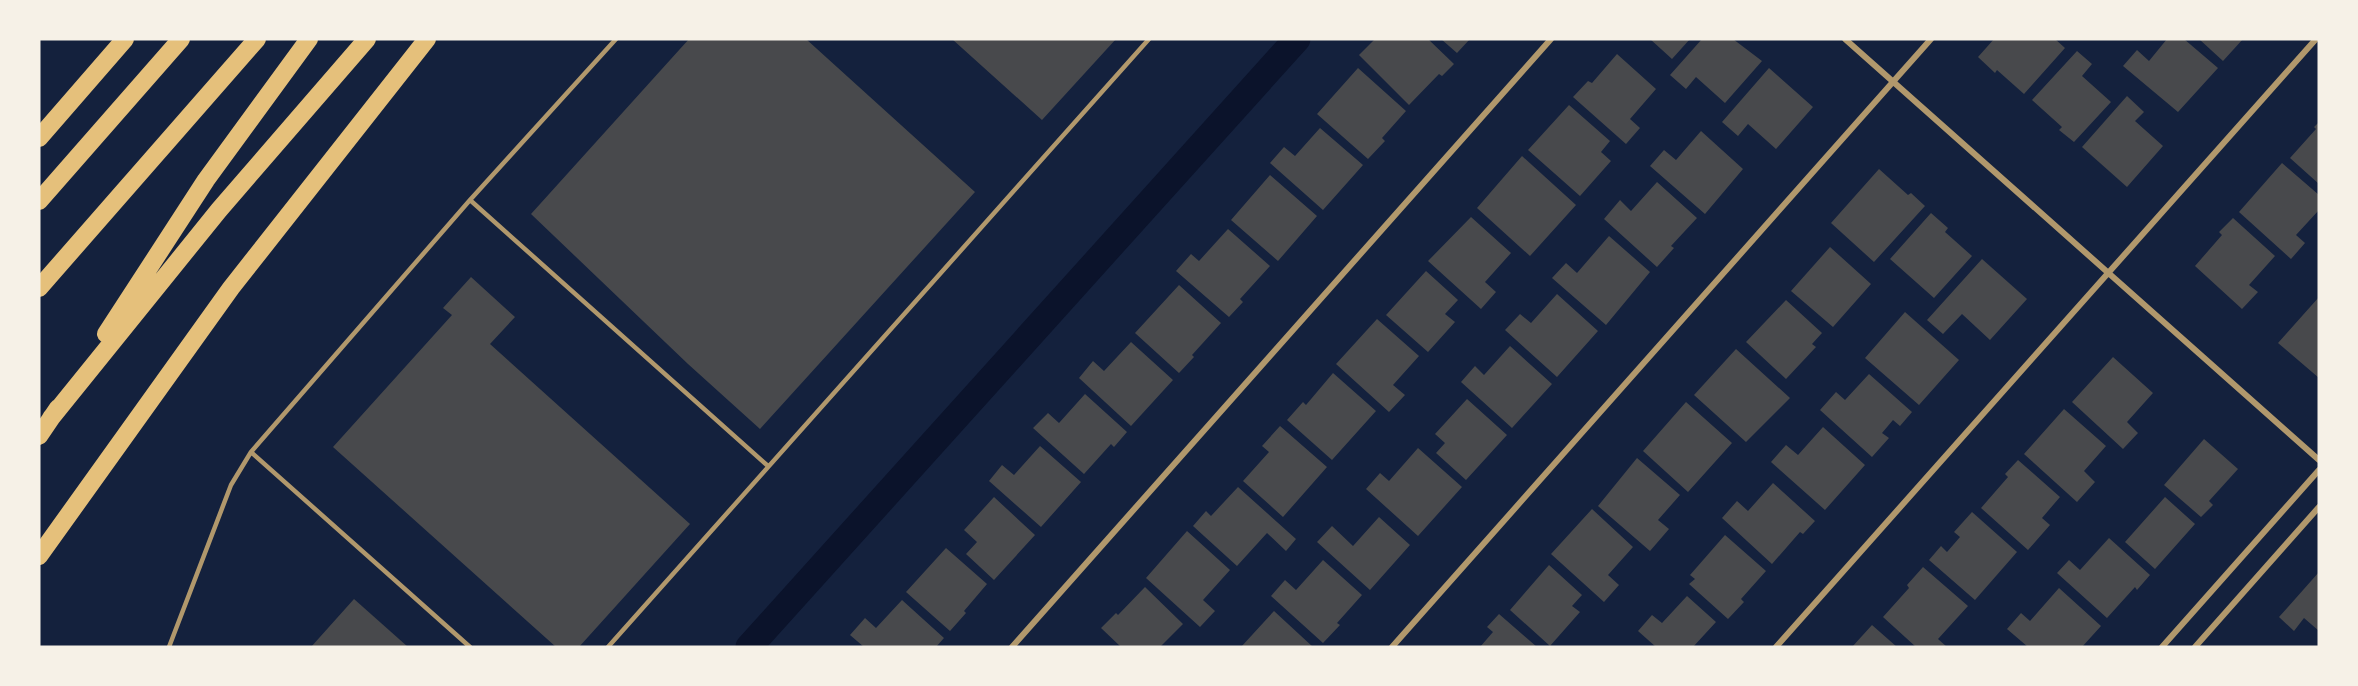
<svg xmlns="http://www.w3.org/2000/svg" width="2358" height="686" font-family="'Varela Round',sans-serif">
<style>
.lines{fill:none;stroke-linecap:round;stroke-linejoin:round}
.canal{stroke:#0b132b;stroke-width:27}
.building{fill:#48494c}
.service{stroke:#b1986c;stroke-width:4.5}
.minor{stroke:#b1986c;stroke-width:6}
.motorway{stroke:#e5c07b;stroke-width:18}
</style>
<rect width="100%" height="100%" fill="#14213d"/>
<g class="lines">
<path class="canal" d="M749 647 1297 39"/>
</g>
<path class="building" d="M689 39H806L975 192 760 429 688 364 531 214Z
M952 39H1116L1042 120Z
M1375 39H1428L1454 64 1442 76 1439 74 1409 105 1359 55Z
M1441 39H1470L1457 53Z
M1650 39H1690L1672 59Z
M1702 39H1733L1762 61 1725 103 1696 77 1686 89 1670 75Z
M1994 39H2055L2065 48 2024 94 1997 70 1995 73 1978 57Z
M2167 39H2184L2218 68 2178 112 2123 66 2137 50 2149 61Z
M2199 39H2243L2223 61Z
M2077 51 2092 64 2082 76 2111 102 2074 142 2059 130 2062 127 2032 100Z
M1617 54 1656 89 1630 119 1640 128 1626 144 1573 97 1588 81 1592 83Z
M1358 68 1406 111 1382 138 1385 141 1368 159 1317 114Z
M1769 68 1813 107 1776 149 1748 124 1738 136 1722 122Z
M2127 96 2144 112 2135 121 2163 146 2127 187 2082 147Z
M1569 105 1610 141 1601 152 1611 161 1580 196 1528 150Z
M2319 122V184L2290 158 2316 129 2314 127Z
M1320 128 1363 165 1323 210 1270 163 1284 147 1295 156Z
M1701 131 1743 169 1705 214 1650 166 1664 150 1676 160Z
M1522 156 1576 205 1530 256 1477 208Z
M2282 163 2319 195V210L2296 235 2305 243 2291 259 2239 212Z
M1879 169 1908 195 1911 193 1925 206 1874 262 1831 223Z
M1270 175 1317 216 1278 261 1231 220Z
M1657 182 1697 218 1671 246 1674 248 1657 267 1604 219 1620 200 1631 211Z
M1931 213 1948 228 1945 232 1972 256 1934 298 1890 259Z
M1471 217 1511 253 1485 282 1496 292 1481 309 1428 261Z
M2233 218 2275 256 2249 285 2258 292 2242 309 2195 266 2222 235 2219 232Z
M1228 229 1270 266 1240 299 1243 302 1229 317 1176 271 1191 254 1199 261Z
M1609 236 1650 272 1606 325 1552 278 1566 263 1577 273Z
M1830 247 1871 284 1833 327 1791 291Z
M1982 259 2027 299 1990 340 1962 314 1943 334 1927 320Z
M1426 271 1458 300 1445 314 1455 322 1428 352 1386 315Z
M471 277 515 317 490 344 690 524 579 647H556L333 447 452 315 443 308Z
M1179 285 1221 323 1192 355 1194 357 1179 373 1135 333Z
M1557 294 1598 331 1557 377 1505 330 1520 314 1531 323Z
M2319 297V378L2278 343Z
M1786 300 1822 333 1812 344 1816 347 1786 379 1746 342Z
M1905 312 1959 360 1919 405 1865 358Z
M1377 319 1419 356 1393 385 1405 395 1389 412 1336 364Z
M1131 342 1173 380 1131 426 1079 378 1093 361 1104 371Z
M1510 346 1552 384 1512 428 1461 382 1475 366 1484 375Z
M1736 349 1790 398 1746 442 1694 395Z
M2113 357 2153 393 2127 422 2138 433 2123 449 2072 402Z
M1333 373 1376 411 1332 460 1287 420 1303 402 1306 405Z
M1869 374 1912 412 1900 426 1893 420 1882 433 1889 438 1872 457 1820 410 1836 392 1845 400Z
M1085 394 1127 432 1114 447 1111 444 1084 474 1033 428 1048 413 1059 423Z
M1467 399 1507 435 1466 480 1436 453 1445 443 1435 434Z
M1686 402 1732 443 1688 492 1643 451Z
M2064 409 2106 446 2084 471 2095 482 2077 502 2024 454Z
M1280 426 1327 467 1283 517 1243 481 1269 452 1262 446Z
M1823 427 1865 465 1825 510 1771 462 1786 445 1798 455Z
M2204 439 2238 469 2209 501 2213 505 2201 517 2164 485Z
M1040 446 1081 482 1041 527 989 481 1002 465 1014 475Z
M1418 448 1462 487 1418 536 1366 489 1380 473 1389 481Z
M1637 458 1680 495 1658 520 1669 529 1650 551 1598 506Z
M2018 460 2060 497 2042 518 2050 525 2028 550 1981 508 2008 477 2005 474Z
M1773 483 1815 521 1803 534 1800 532 1772 564 1722 518 1737 501 1748 511Z
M1238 487 1296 539 1286 551 1267 533 1237 566 1193 526 1206 511 1211 516Z
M994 497 1035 535 994 580 966 554 977 542 964 530Z
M2165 497 2195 524 2155 569 2125 542Z
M1592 509 1633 547 1608 575 1619 585 1604 602 1551 554Z
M1972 512 2017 552 1975 600 1929 560 1941 546 1947 552 1960 537 1954 532Z
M1379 517 1410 545 1370 590 1317 542 1332 526 1353 546Z
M1187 531 1230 570 1203 600 1215 611 1200 627 1146 578Z
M1725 535 1766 571 1741 599 1744 602 1728 619 1689 584 1695 579 1690 575Z
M2109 538 2150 575 2137 590 2135 587 2107 618 2057 573 2069 560 2080 570Z
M946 548 987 584 964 611 966 613 950 631 906 592Z
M1323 560 1362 595 1337 623 1340 625 1323 643 1271 596 1285 580 1296 590Z
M1549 565 1582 595 1572 606 1580 612 1550 646 1510 610Z
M1923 567 1968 606 1938 639 1947 647H1916L1883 617 1909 588 1907 585Z
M2319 572V631L2304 618 2294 631 2279 617Z
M1145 587 1183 624 1160 647H1121L1101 628 1116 613 1118 615Z
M2059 588 2101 626 2082 647H2028L2007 629 2021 613 2030 621Z
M1687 596 1716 622 1693 647H1656L1638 631 1652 615 1662 623Z
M354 599 408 647H311Z
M902 600 944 638 936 647H864L850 635 865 618 876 628Z
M1274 611 1313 647H1241Z
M1499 614 1537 647H1480L1493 632 1487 627Z
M1872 625 1897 647H1852Z"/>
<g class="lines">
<path class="service" d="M470 200 768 466
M251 452 470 647
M169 647 231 485 251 452 470 200 616 39
M608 647 1149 39"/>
<path class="minor" d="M1845 39 2319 460
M1012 647 1551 39
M1392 647 1931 39
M1776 647 2316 39
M2162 647 2319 470
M2195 647 2319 507"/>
<path class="motorway" d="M39 138 125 39
M39 201 181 39
M39 288 257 39
M106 334 206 180 309 39
M51 418 219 210 367 39
M39 436 58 408
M39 556 231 288 427 39"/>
</g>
<rect width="2358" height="686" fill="none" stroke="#f6f1e7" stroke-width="81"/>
</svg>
